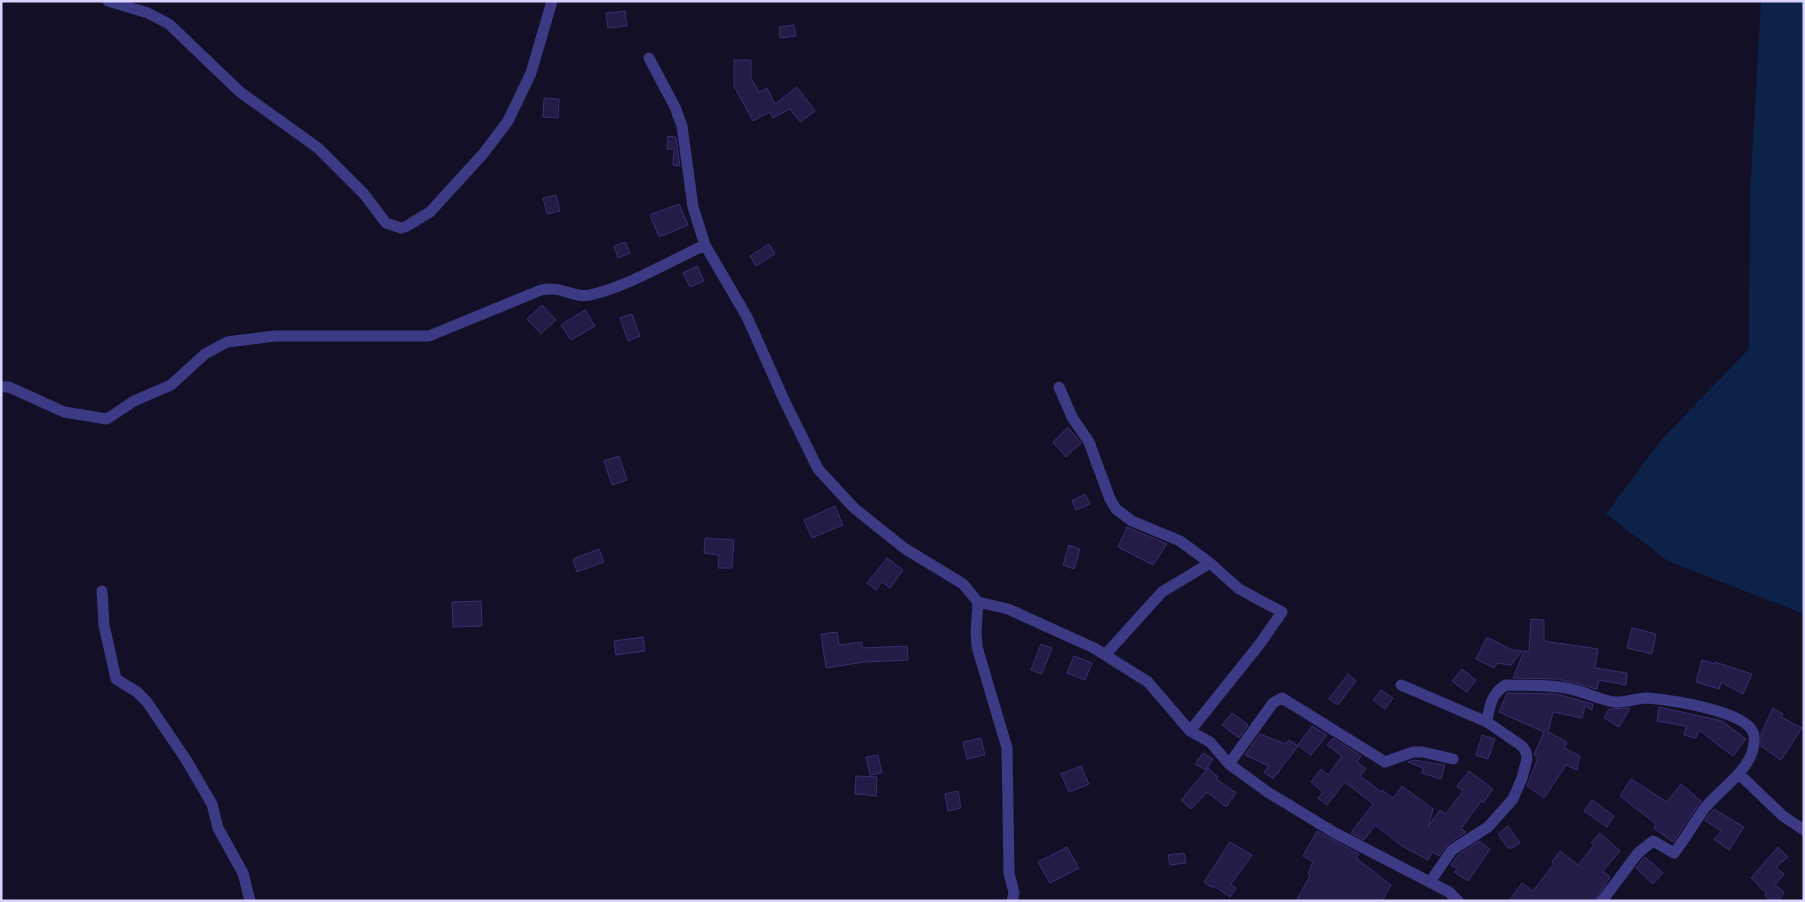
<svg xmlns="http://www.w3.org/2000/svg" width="1805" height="902" font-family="'Asap Condensed',sans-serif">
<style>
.water{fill:#0c2248}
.building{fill:#241b47;stroke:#3b2d73}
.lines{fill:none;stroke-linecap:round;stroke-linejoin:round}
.street{stroke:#3d3a85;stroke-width:11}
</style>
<rect width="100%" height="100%" fill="#130f26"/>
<path class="water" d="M1761 1H1804V614L1668 561 1606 514 1662 439 1749 349 1750 193Z"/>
<path class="building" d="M625 11 627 26 608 28 606 13Z
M794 25 796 36 780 38 779 27Z
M734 60H751V78L759 92 767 88 775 104 797 87 815 111 800 122 790 109 773 118 770 112 753 121 734 86Z
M544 98 559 99 558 118 543 117Z
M668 136 676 137 680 166 673 165 674 149H667Z
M556 195 560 211 547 214 543 198Z
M679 204 688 225 659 237 650 215Z
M625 242 630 253 618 258 614 246Z
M769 244 775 254 756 266 750 256Z
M697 266 704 281 690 287 683 273Z
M542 305 556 320 541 334 527 319Z
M585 310 595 326 571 340 561 325Z
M632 314 640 336 628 341 620 318Z
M1068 427 1081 443 1066 457 1053 442Z
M619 456 627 480 612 485 604 461Z
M1085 494 1090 504 1076 510 1072 501Z
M835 506 843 525 812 538 804 520Z
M1127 527 1167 544 1153 565 1118 547Z
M705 538 734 540 732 568H718L719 555 704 553Z
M1069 545 1080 549 1074 569 1063 565Z
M599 549 604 562 577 572 573 559Z
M887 558 903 570 890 588 882 582 876 590 867 583Z
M481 601 482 626 453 627 452 602Z
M1531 619 1544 620V641L1598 649 1595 668 1627 673 1626 685 1599 680 1597 689 1558 679 1513 678 1524 651 1529 652Z
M1632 628 1656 634 1652 654 1627 648Z
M837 632 839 645 862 642V648L907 646 908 660 864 662 826 668 821 634Z
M643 637 645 651 616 655 614 641Z
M1487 637 1512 650 1522 651 1511 665 1497 663 1494 668 1476 659Z
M1041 644 1052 648 1042 674 1031 670Z
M1074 656 1092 663 1085 680 1067 673Z
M1702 660 1715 664V662L1752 674 1743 694 1721 682 1719 689 1696 682Z
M1462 669 1476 680 1467 692 1452 681Z
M1348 674 1356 681 1338 705 1329 699Z
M1381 690 1393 698 1385 709 1373 700Z
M1507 693 1556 694 1593 704 1592 710 1585 706 1582 718 1553 712 1548 732 1567 742 1564 748 1580 756 1577 770 1566 765 1544 798 1527 786 1538 757 1534 755 1544 732 1499 712Z
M1659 707 1722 721 1746 739 1733 756 1699 730 1696 738 1684 735 1686 726 1657 721Z
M1630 708 1619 727 1604 718 1609 709Z
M1773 708 1783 714 1781 717 1802 728 1781 760 1761 746V734Z
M1232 713 1248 725 1239 738 1222 725Z
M1312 726 1327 735 1311 755 1298 745Z
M1260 734 1286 744 1289 740 1298 746 1273 779 1264 772 1269 766 1245 755Z
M1482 735 1495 739 1488 759 1476 755Z
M981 738 985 755 967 759 963 742Z
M1333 738 1361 756 1357 762 1366 769 1360 776 1381 792 1382 790 1393 798 1402 786 1433 809 1428 827 1440 810 1446 814 1463 791 1457 786 1469 771 1493 789 1483 803 1481 801 1461 829 1466 832 1448 844 1439 856 1432 852 1428 860 1402 846 1375 825 1364 840 1351 833 1373 804 1345 782 1327 805 1318 798 1323 792 1311 782 1321 769 1328 775 1342 756 1327 745Z
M1203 753 1213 759 1206 770 1195 764Z
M878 755 882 773 870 775 866 757Z
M1414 760 1445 765 1441 779 1422 773 1423 768 1408 762Z
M1081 766 1089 784 1069 792 1061 774Z
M1208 768 1218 777 1216 779 1236 793 1226 807 1207 792 1191 809 1181 800Z
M856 776 877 777 876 796 855 794Z
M1631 779 1667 802 1681 784 1701 801 1673 842 1654 828 1656 824 1620 796Z
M958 791 961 808 948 811 945 794Z
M1592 800 1614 816 1607 827 1584 811Z
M1714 809 1744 827 1729 850 1714 839 1721 831 1705 820Z
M1508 826 1520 843 1512 848H1508L1498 834Z
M1317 831 1359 854 1356 858 1391 885 1382 901H1296L1310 876 1308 874 1313 862 1303 856Z
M1600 833 1620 851 1603 871 1610 877 1595 901H1509L1522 883 1533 891 1554 864 1552 862 1560 851 1578 865 1594 845 1591 843Z
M1479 841 1490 849 1468 881 1454 872 1457 869 1451 865 1457 856Z
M1230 842 1252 855 1231 884 1236 888 1230 897 1214 886 1213 888 1204 882Z
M1067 847 1079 868 1050 883 1038 862Z
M1778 847 1788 857 1776 867 1784 874 1775 885 1784 892 1778 901H1772L1765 896 1766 893 1751 878Z
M1184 853 1186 863 1170 865 1168 855Z
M1645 857 1663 873 1653 884 1636 868Z"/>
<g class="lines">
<path class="street" d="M108 1 148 13 169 24 240 92 318 148 364 194 386 223 401 228 407 226 430 212 483 154 508 121 531 73 552 1
M649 58 675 107 682 126 693 207 705 245 747 317 785 402 818 469 854 508 904 548 963 584 978 602 1008 609 1094 648 1148 682 1190 731 1210 742 1229 764 1269 793 1335 833 1449 892 1458 901
M1 387H9L64 412 107 419 134 401 171 385 205 354 227 342 275 336H429L541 290C563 285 573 299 590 295 627 287 670 261 705 245
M1059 387 1072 417 1089 442 1110 499 1116 509 1132 521 1180 541 1210 563 1239 589 1282 612 1259 645 1190 731
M102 591 104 625 116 679 137 692 147 702 185 758 212 804 218 828 243 873 250 901
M978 602 976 632 977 647 1007 748 1009 873 1014 893 1012 901
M1105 655 1162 592 1210 563
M1401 685 1487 722 1522 746 1526 752 1527 759 1522 778 1513 799 1488 827 1452 850 1430 882
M1487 722C1489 707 1492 692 1506 685 1528 686 1552 684 1574 690 1588 693 1600 700 1614 702 1625 703 1636 698 1648 698 1669 700 1752 711 1754 736 1757 768 1721 787 1704 809 1694 823 1685 839 1674 853L1653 841 1638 853 1602 901
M1229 764 1273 703 1282 698 1385 762 1413 752H1423L1453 759
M1739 774 1783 816 1804 830"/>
</g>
<rect width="1805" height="902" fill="none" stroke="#d9d4ff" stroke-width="5"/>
</svg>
